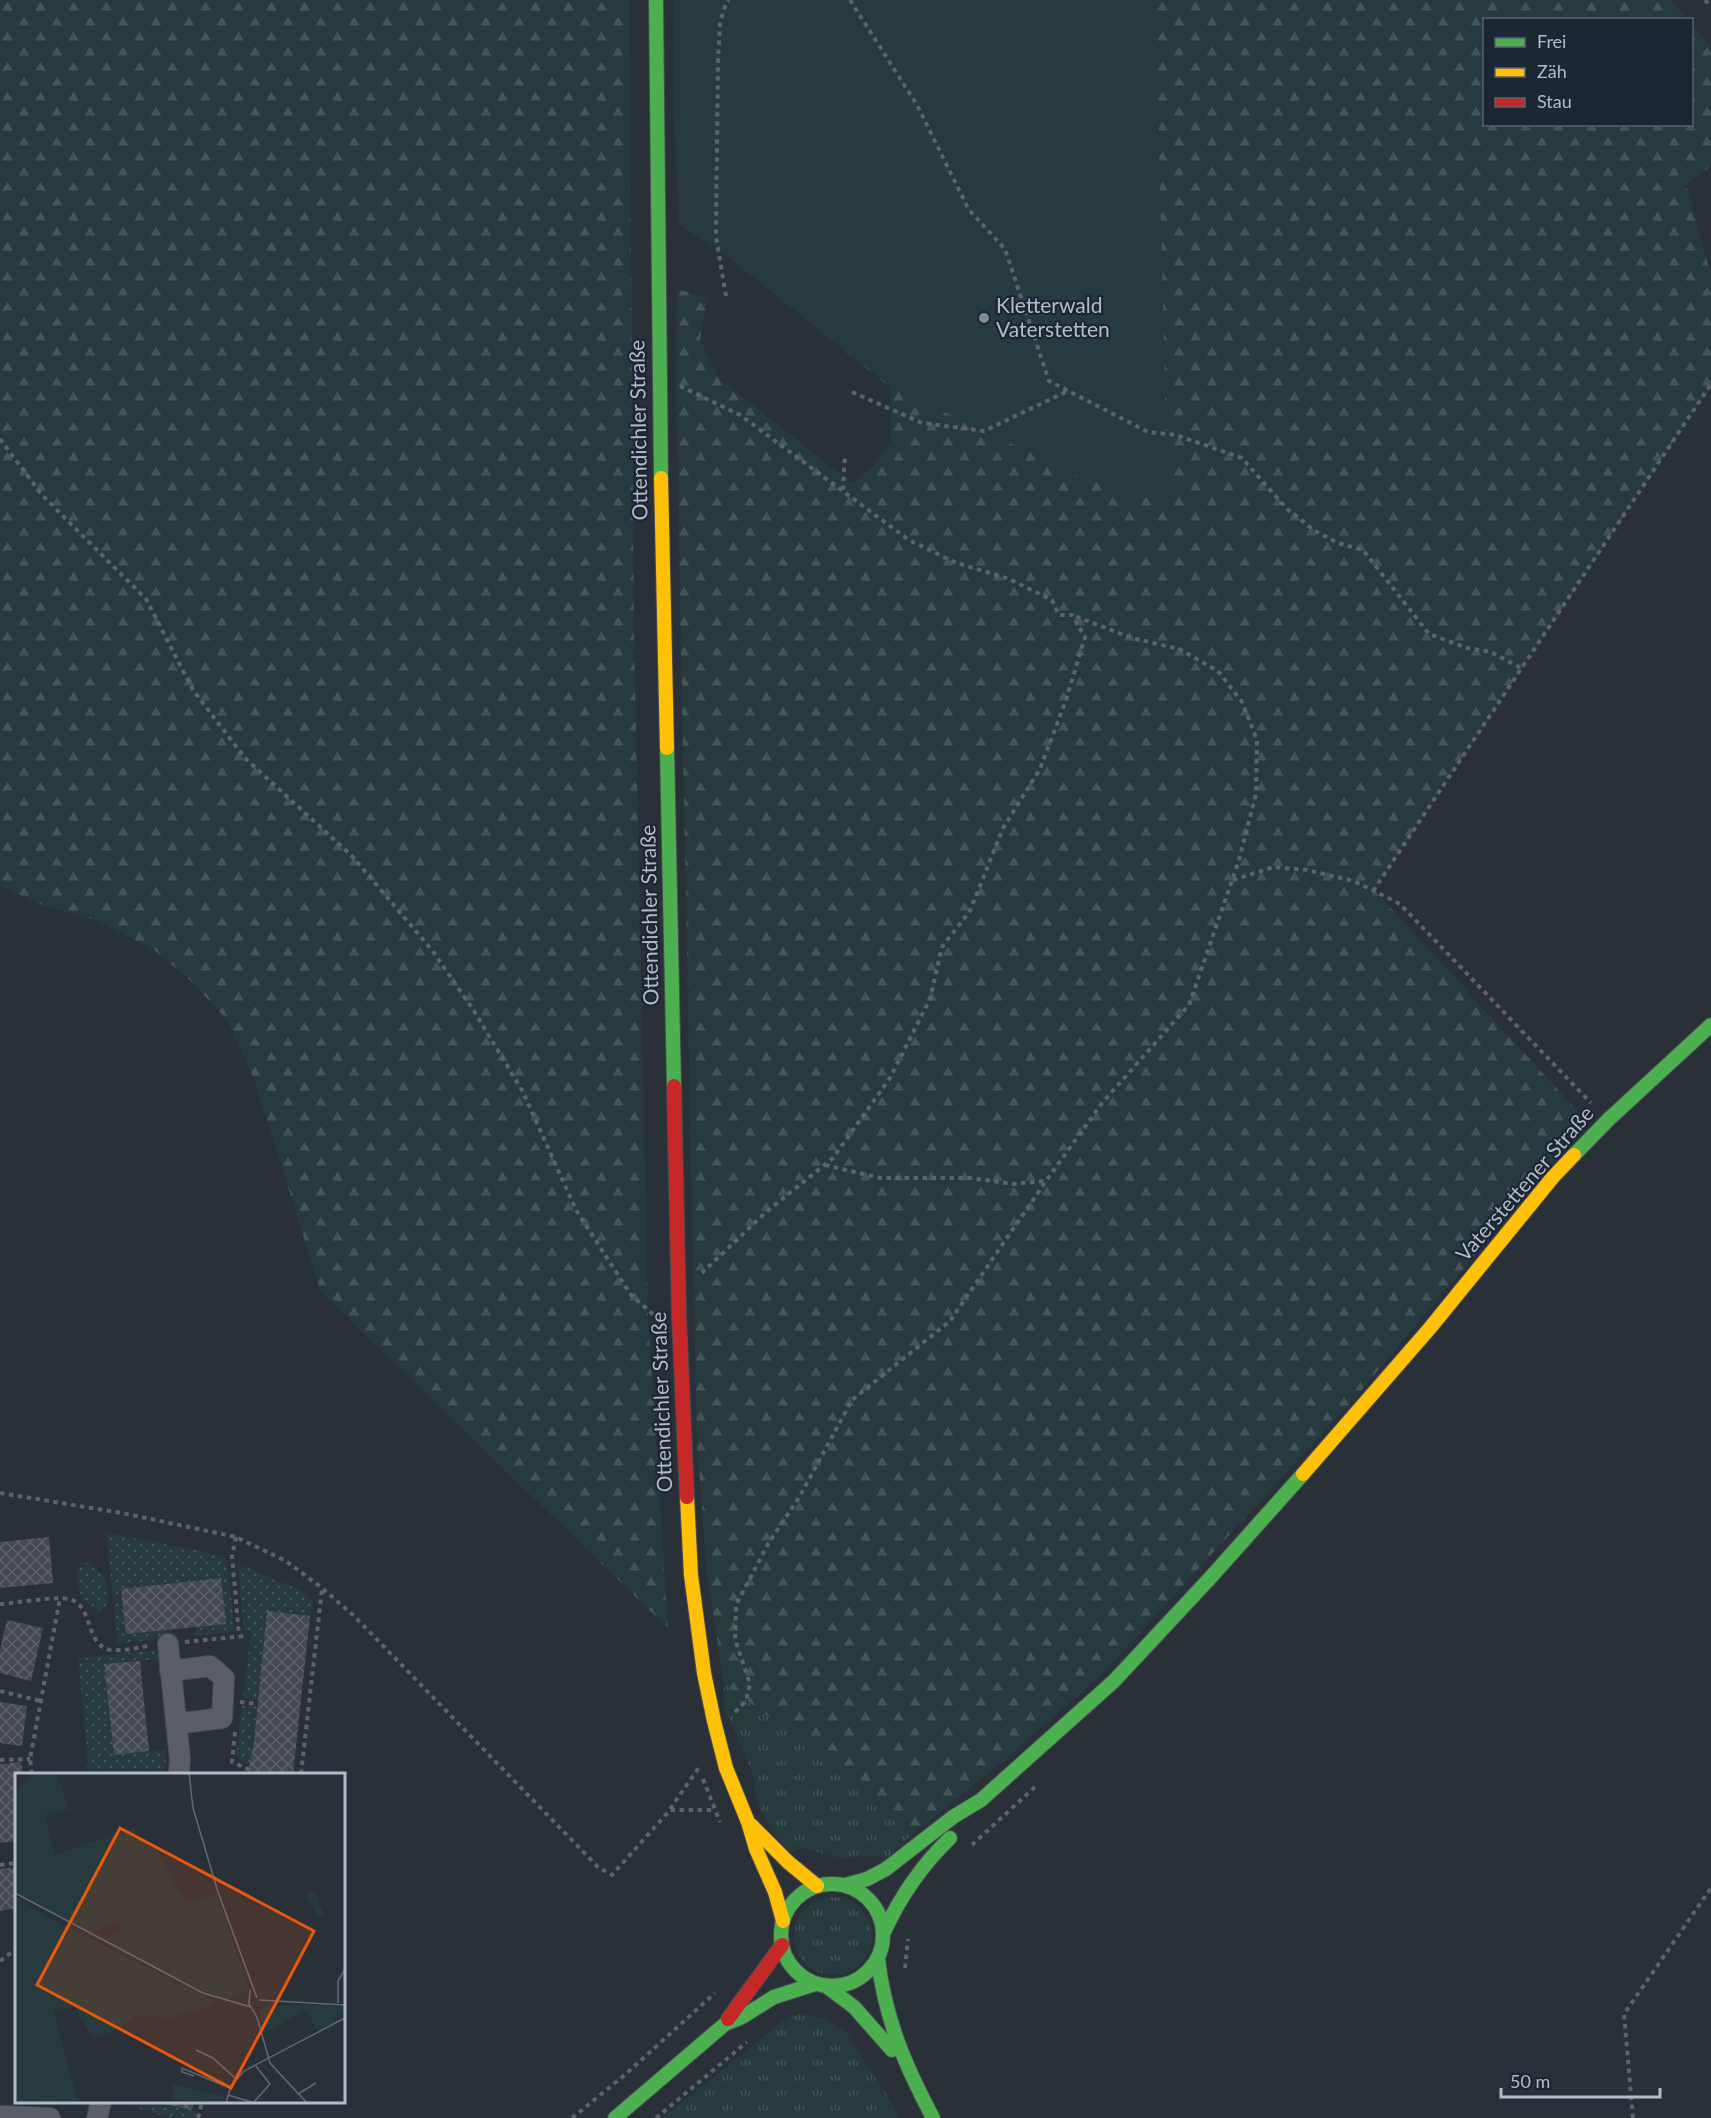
<svg xmlns="http://www.w3.org/2000/svg" width="1711" height="2118" font-family="Lato,sans-serif">
<style>
.grass{fill:url(#grass-tufts)}
.forest{fill:url(#forest-firs)}
.park{fill:url(#park-dots)}
.pitch{fill:#273a3e}
.building{fill:url(#building-cross-hatch)}
.lines{fill:none;stroke-linecap:round;stroke-linejoin:round}
.street-casing{stroke:#484c53;stroke-width:22}
.fast-casing{stroke:#484c53;stroke-width:16}
.slow-casing{stroke:#484c53;stroke-width:16}
.jam-casing{stroke:#484c53;stroke-width:16}
.path{stroke:#5d636a;stroke-width:4;stroke-dasharray:4.5 4.5;stroke-linecap:butt}
.street{stroke:#5a5e66;stroke-width:20}
.fast{stroke:#4caf50;stroke-width:14}
.slow{stroke:#ffc107;stroke-width:14}
.jam{stroke:#c62828;stroke-width:14}
.poi-dot{fill:#848b96;stroke:#1d2633;stroke-width:2}
.labels{text-anchor:middle;stroke-width:4.5;stroke-linejoin:round;paint-order:stroke}
.poi-label{font-size:21px;fill:#b4bcc9;stroke:#1d2633;text-anchor:start}
.street-label{font-size:21px;fill:#b4bcc9;stroke:#1d2633}
.inset-road{fill:none;stroke:#616872;stroke-width:1.5}
.view{fill:#e8590c;fill-opacity:0.15;stroke:#e8590c;stroke-width:3}
.inset-edge{fill:none;stroke:#b4bcc9;stroke-width:3}
</style>
<defs>
<pattern id="grass-tufts" width="24" height="20" patternUnits="userSpaceOnUse" patternTransform="scale(1.5)"><rect width="24" height="20" fill="#273a3e"/><path d="M3 7l-1-3M5 7V3M7 7l1-3M15 17l-1-3M17 17v-4M19 17l1-3" fill="none" stroke="#445559"/></pattern>
<pattern id="forest-firs" width="22" height="20" patternUnits="userSpaceOnUse" patternTransform="scale(1.5)"><rect width="22" height="20" fill="#273a3e"/><path d="M5 1l3.5 6h-7zM16 11l3.5 6h-7z" fill="#445559"/></pattern>
<pattern id="park-dots" width="8" height="8" patternUnits="userSpaceOnUse" patternTransform="scale(1.5)"><rect width="8" height="8" fill="#273a3e"/><path d="M2 2h.1M6 6h.1" fill="none" stroke="#445559" stroke-width="1.8" stroke-linecap="round"/></pattern>
<pattern id="building-cross-hatch" width="8" height="8" patternUnits="userSpaceOnUse" patternTransform="scale(1.5)"><rect width="8" height="8" fill="#444950"/><path d="M0 0l8 8M0 8l8-8" fill="none" stroke="#5d6168"/></pattern>
</defs>
<rect width="100%" height="100%" fill="#2a3038"/>
<path class="grass" d="M724 1683 917 1830 886 1859C874 1851 858 1858 844 1858 829 1857 817 1851 802 1848L792 1853 772 1831 761 1811 757 1799 751 1770 724 1707Z
M794 1936a39 39 0 1 1 78 0a39 39 0 1 1-78 0Z
M800 2014 827 2020 845 2031 887 2095 899 2118H662L787 2018Z"/>
<path class="forest" d="M0 0H629L634 630 648 1318 668 1628 321 1292 255 1082 228 1021 192 982 153 949 95 920 47 907 0 886Z
M674 0H1670L1687 19 1484 20V124H1692V24L1711 46V166L1686 185 1711 275V385L1374 890 1587 1121 1355 1398 1101 1675 994 1769 917 1830 724 1683 708 1582 697 1444 694 1317 676 384 677 289 708 298 700 339 718 378 852 483 872 468 891 440 890 387 719 250 679 225 673 81Z"/>
<path class="park" d="M106 1533 207 1552 225 1558 227 1560 235 1631 196 1636 195 1627 220 1578 121 1589 172 1629V1638L118 1643Z
M82 1562C101 1562 120 1601 100 1611 82 1608 69 1575 82 1562Z
M238 1564 305 1592 313 1602 310 1616 267 1611 258 1701 243 1699 251 1631 244 1630Z
M158 1650 159 1659 104 1665 114 1755 166 1750 165 1774 112 1773V1774H87L88 1760 78 1658Z
M242 1705 257 1707 250 1766 240 1761 236 1756Z
M136 2102H151L192 2110 196 2112 194 2118H169L134 2107Z"/>
<path class="pitch" d="M674 0H1155L1168 503 1079 476 890 386 719 250 679 225 673 81Z"/>
<path class="building" d="M49 1537 53 1583 0 1588V1542Z
M221 1578 226 1624 126 1634 121 1589Z
M267 1611 310 1616 293 1774H248L254 1741Z
M7 1620 43 1628 31 1681 0 1673V1650Z
M140 1661 149 1751 114 1755 104 1664Z
M0 1702 27 1706 22 1746 0 1743Z
M21 1762 23 1774H16V1841L0 1843V1764Z
M16 1867V1908L0 1911V1869Z
M155 2102H194L192 2110Z"/>
<g class="lines">
<defs>
<path id="street" d="M168 1644 180 1759 179 1774
M170 1671 210 1666 224 1678 222 1718 176 1724
M0 2116 50 2118
M97 2118 101 2102"/>
<path id="fast" d="M656 0 661 478
M667 748 674 1086
M1574 1155 1608 1120 1711 1025
M781 1935a51 51 0 1 1 102 0a51 51 0 1 1-102 0Z
M845 1885 867 1879 886 1869 953 1817 981 1800 1114 1681 1211 1577 1303 1474
M884 1932C901 1895 921 1866 950 1838
M878 1959C885 2019 905 2065 933 2118
M826 1986 854 2007 892 2050
M615 2118 725 2024 742 2017 774 1997 815 1984"/>
<path id="slow" d="M661 478 667 748
M1303 1474 1430 1328 1553 1177 1574 1155
M687 1497 691 1575 704 1673 714 1721 726 1768 748 1822 756 1849 775 1892 783 1921
M751 1825 788 1862 817 1886"/>
<path id="jam" d="M674 1086 679 1316 687 1497
M728 2019 782 1945"/>
</defs>
<use href="#street" class="street-casing"/>
<use href="#fast" class="fast-casing"/>
<use href="#slow" class="slow-casing"/>
<use href="#jam" class="jam-casing"/>
<path class="path" d="M850 0 917 105 969 210 1005 249 1049 381 1148 432 1176 435 1242 458 1287 509 1315 531 1338 543 1363 550 1429 634 1467 648 1491 652 1521 668
M1705 0 1711 6
M726 296 716 237 718 60 720 23 726 3 729 0
M680 386 740 415 909 540 954 562 1009 579 1052 600 1059 615H1072L1085 637 1066 700 1040 769 1003 828 970 911 942 947 930 999 890 1078 833 1158 765 1213 702 1273
M852 392 922 423 984 431 1068 391
M0 439 42 495 146 599 193 690 245 758 352 856 432 950 474 1011 523 1092 576 1210 631 1295 655 1316
M843 490 845 454
M1233 880 1274 867 1307 870 1354 881 1400 904 1591 1103
M1373 891 1711 384
M825 1165 880 1178H971L1013 1184 1045 1181
M0 1493 122 1513 236 1537 286 1561 322 1588 354 1616 598 1867 612 1875 670 1810H714
M236 1537 232 1556 239 1636
M0 1604C15 1603 57 1596 69 1599 94 1605 85 1647 111 1650 123 1651 137 1648 148 1646
M185 1642 245 1636
M0 1691 41 1701
M240 1702 257 1704
M735 1712 746 1701 750 1684 735 1639 736 1605 768 1544 800 1496 852 1400 950 1321 1046 1181 1102 1103 1189 1005 1239 860 1256 794 1257 740 1242 702 1218 671 1179 649 1132 638 1072 615
M235 1732 232 1762 250 1770
M0 1760 30 1759
M32 1774 30 1759 60 1598
M301 1774 322 1589
M703 1779 720 1822
M670 1809 700 1766
M972 1845 1037 1785
M0 1865 16 1863
M0 1961 16 1949
M905 1968 908 1939
M198 2118 202 2102
M572 2118 627 2073 715 1993
M656 2118 747 2042
M1633 2118 1624 2014 1711 1888"/>
<use href="#street" class="street"/>
<use href="#fast" class="fast"/>
<use href="#slow" class="slow"/>
<use href="#jam" class="jam"/>
</g>
<circle class="poi-dot" cx="984" cy="318" r="6"/>
<g class="labels">
<g class="poi-label">
<text x="996" y="313">Kletterwald<tspan x="996" dy="24">Vaterstetten</tspan></text>
</g>
<g class="street-label">
<text transform="translate(639 430) rotate(-91)" y="7">Ottendichler Straße</text>
<text transform="translate(650 915) rotate(-91)" y="7">Ottendichler Straße</text>
<text transform="translate(1525 1184) rotate(-49)" y="7">Vaterstettener Straße</text>
<text transform="translate(662 1402) rotate(-92)" y="7">Ottendichler Straße</text>
</g>
</g>
<g transform="translate(15 1773)">
<rect width="330" height="330" fill="#2a3038"/>
<path d="M316 232 330 235V242H322L324 247 303 259 291 237 249 260 245 238 249 233ZM19 283 27 285 36 330H28Z" fill="#273a3e"/>
<path d="M18 0H41L54 36 30 42 40 82 119 55 121 67 138 71 170 129 202 121 234 217 211 228 188 218 81 164 92 165 107 158 105 152 100 149 76 161 0 118V19ZM299 118 309 141 302 142 290 121ZM0 123 34 145 203 230 156 245 121 242 101 257 78 266 59 234 39 237 63 330H36L27 285 20 283 28 330H0Z" fill="#273a3e"/>
<path d="M158 311 209 323V330L158 327Z" fill="#273a3e"/>
<path d="M61 98 125 130 101 149 76 161 14 120 17 115Z" fill="#273a3e"/>
<path class="inset-road" d="M174 0 178 35 203 119 242 225M0 120 188 220 236 234M235 217 234 231 242 244 255 290 292 330M244 227 330 232M323 230V208L330 196M181 277 198 285 221 306M179 303 167 299V295L215 315M283 321 301 310M213 322 240 330M239 329 255 311 241 293M211 330 216 313 229 298 330 245"/>
<path class="view" d="M105 55 299 158 216 315 22 212Z"/>
<rect width="330" height="330" class="inset-edge"/>
</g>
<rect x="1483" y="18" width="210" height="108" fill="#1d2633" stroke="#59626f" stroke-width="1.5"/>
<rect x="1495" y="38" width="30" height="9" fill="#4caf50" stroke="#59626f" stroke-width="1.5"/>
<text x="1537" y="48" font-size="18" fill="#b4bcc9">Frei</text>
<rect x="1495" y="68" width="30" height="9" fill="#ffc107" stroke="#59626f" stroke-width="1.5"/>
<text x="1537" y="78" font-size="18" fill="#b4bcc9">Zäh</text>
<rect x="1495" y="98" width="30" height="9" fill="#c62828" stroke="#59626f" stroke-width="1.5"/>
<text x="1537" y="108" font-size="18" fill="#b4bcc9">Stau</text>
<path d="M1501 2088v9h159v-9" fill="none" stroke="#b4bcc9" stroke-width="3"/>
<text x="1510" y="2088" font-size="18" fill="#b4bcc9" stroke="#1d2633" stroke-width="4.5" paint-order="stroke">50 m</text>
</svg>
